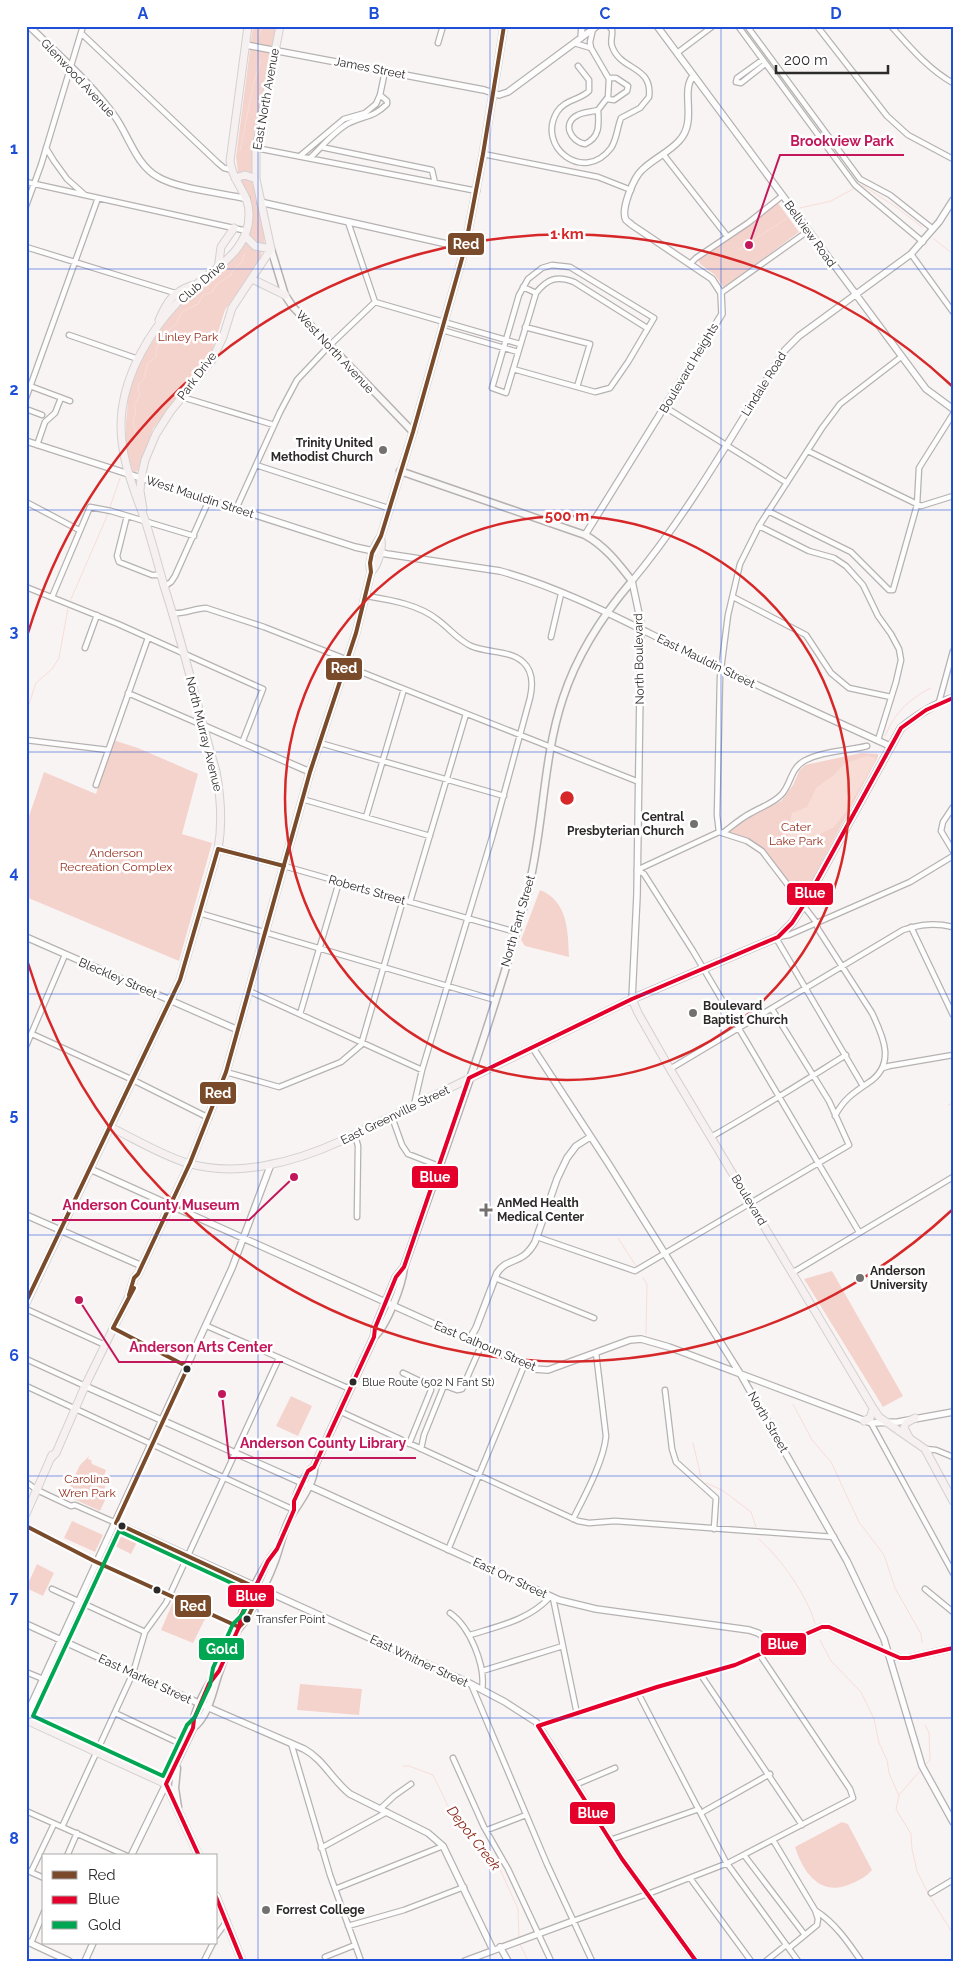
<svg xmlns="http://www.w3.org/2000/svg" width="979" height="1987" font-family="Raleway,sans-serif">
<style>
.green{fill:#f5d3cd}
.water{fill:#f8ddd7}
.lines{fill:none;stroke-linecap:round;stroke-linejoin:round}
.stream{stroke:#f8ddd7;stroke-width:1}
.minor-casing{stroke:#b6b2b2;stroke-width:7}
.tertiary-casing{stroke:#b6b2b2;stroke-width:8}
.secondary-casing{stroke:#b6b2b2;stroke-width:9}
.primary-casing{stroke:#d2d0d0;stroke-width:9}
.minor{stroke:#fefdfd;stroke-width:4.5}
.tertiary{stroke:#fefdfd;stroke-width:5.5}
.secondary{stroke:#faf7f7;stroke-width:6}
.primary{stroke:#f6f1f0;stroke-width:7}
.bus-1-casing{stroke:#fff;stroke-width:8}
.bus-2-casing{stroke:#fff;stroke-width:8}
.bus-3-casing{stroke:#fff;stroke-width:8}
.bus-1{stroke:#7a4b2a;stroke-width:4}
.bus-2{stroke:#e4002b;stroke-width:4}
.bus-3{stroke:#00a651;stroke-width:4}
.grid{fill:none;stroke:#1d4ed8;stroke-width:1;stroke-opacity:0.55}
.ring{fill:none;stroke:#d62828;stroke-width:2.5}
.poi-dot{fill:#747070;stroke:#fff;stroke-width:2}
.bus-dot{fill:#2c2929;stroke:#fff;stroke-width:2}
.labels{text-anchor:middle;stroke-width:5;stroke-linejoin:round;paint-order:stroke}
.bus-label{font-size:11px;fill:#2c2929;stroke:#fff;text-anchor:start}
.street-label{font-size:12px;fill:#2c2929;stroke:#fff}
.park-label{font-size:12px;fill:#963020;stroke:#fff}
.poi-label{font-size:12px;font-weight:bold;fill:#2c2929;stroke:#fff;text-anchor:start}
.water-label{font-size:14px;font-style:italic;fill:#892415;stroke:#fff}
.centre{fill:#d62828;stroke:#fff;stroke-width:2.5}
.ring-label{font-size:15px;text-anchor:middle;font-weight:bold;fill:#d62828;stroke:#fff;stroke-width:5;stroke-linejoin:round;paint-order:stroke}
.leader{fill:none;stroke:#c2185b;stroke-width:2}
.callout-dot{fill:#c2185b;stroke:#fff;stroke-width:2}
.callout-label{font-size:14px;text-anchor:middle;font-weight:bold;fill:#c2185b;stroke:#fff;stroke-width:5;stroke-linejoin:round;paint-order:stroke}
.line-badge{stroke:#fff;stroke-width:2}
.badge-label{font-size:14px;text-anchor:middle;font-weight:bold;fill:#fff}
.neatline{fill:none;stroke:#1d4ed8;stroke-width:2}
.grid-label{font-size:16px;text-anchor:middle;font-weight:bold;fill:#1d4ed8}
</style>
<rect width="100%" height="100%" fill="#f9f4f4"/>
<path class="green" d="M253 26H278L254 141V173H238L236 157Z
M243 177 254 181C255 193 267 237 264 245L257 244 248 235 250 229 239 179Z
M778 203 799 232 724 288 715 275 700 264 698 259Z
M247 241 253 248 262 251 260 260 225 310 212 351 153 429 138 471 135 472 132 470 126 446V422L129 391 140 361 170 315 233 259Z
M113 740 138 748 198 774 182 834 212 843 179 961 26 897V825L44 772 96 794Z
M861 753 878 754V757L802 899C781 872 763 843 730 833L729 830 747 818 781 801 793 785 799 771 805 765Z
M540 890C568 901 568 931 569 957L525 946 521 940Z
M832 1271 903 1396 883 1407 804 1279Z
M291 1396 312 1406 298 1436 276 1426Z
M89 1456 88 1459 91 1460 92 1464 106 1470 104 1476 109 1479 102 1493 107 1496 100 1511 65 1495 80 1465Z
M72 1521 103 1535 95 1552 64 1538Z
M118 1529 139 1538 131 1554 111 1544Z
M37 1564 54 1573 43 1596 26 1588Z
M173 1602 206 1617 193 1643 161 1630Z
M213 1638 222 1643 213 1663 204 1658Z
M300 1684 362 1689 359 1715 297 1710Z
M842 1822 848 1824 872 1870C867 1876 860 1880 853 1883 822 1898 804 1875 795 1847Z"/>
<path class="water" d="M867 756 875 758V761L845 813 834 827 816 836 808 847 793 844 787 834 792 813 807 807 816 788 834 775 844 764Z"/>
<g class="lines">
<path class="stream" d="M261 33V26
M240 151 253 86 261 60
M862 185 896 207 922 227
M800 208 831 201 853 189
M934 239 953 254
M738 250 787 218
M129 448 134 436 135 430 133 421 136 412 134 405 140 395 138 388 139 384 144 378 148 363 156 357 157 346 164 342 168 331 177 323 180 315 184 311 198 304 203 295 212 292 217 284 231 275 233 270 242 262 244 254
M110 507 120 478
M71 599 108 514
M26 713 36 683 52 669 59 658 68 608
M885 736C888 731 889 726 892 722 901 707 916 695 931 688
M948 1105 953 1103
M618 1238 636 1266
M643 1278 647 1284 646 1334
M793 1404 812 1440 831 1462 859 1522 884 1555 895 1588 921 1634 922 1642
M693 1443 701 1477
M706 1483 722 1490 751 1512 756 1527
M759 1539C782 1560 806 1594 815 1623
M820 1640 831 1661 861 1692 874 1719 879 1743 887 1760 889 1773 899 1796 896 1809 911 1834 912 1849 917 1871 929 1895 953 1934
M925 1725 929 1733 930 1760 926 1764
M403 1766H409L433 1775 450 1810 499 1867 518 1909 519 1938
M899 1795 919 1772
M520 1944 528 1961"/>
<defs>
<path id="minor" d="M738 26 855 185 923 242
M747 26 860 179 890 195 933 229
M817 26 887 116 908 135 953 159
M891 26C910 47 928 69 953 83
M593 29 590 42 591 48 609 79 608 97 598 110
M81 33 218 163 224 168 232 170
M438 43 443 26
M574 43 591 48
M677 53 713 26
M762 60 737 78 736 82 741 83 765 64
M578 66 589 80V91C580 100 564 100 557 112 536 147 584 184 611 148 617 139 617 128 621 118L640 108 649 97C653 65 620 71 612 46 610 41 613 35 612 30L609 26
M607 99 614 100 627 91 628 86 616 78H609
M598 110C599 125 600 137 585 144 571 142 561 123 578 115 583 112 592 112 598 110Z
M321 147 432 170 435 183
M46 148 54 161 67 179 85 195
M256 148 477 191
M483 154 598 177 631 190
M663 154 727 236
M300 156 344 119 365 113 376 104 380 95 385 71
M310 158C322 147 334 131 349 123 365 115 373 118 387 104V101L380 95
M26 182 247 231
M26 206 41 165 83 26
M348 222 375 302
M26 247 175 293
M911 254 953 312
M691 263 696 258 748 223 782 196
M523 287 536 293
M721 293 808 231
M525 327 590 344 577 387
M442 330 518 352
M69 335 138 359
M513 369 595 392 610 388 628 362 654 318 570 267 552 265 542 268 528 279 519 295 492 388 506 393 536 293C547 279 557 275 574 282L647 328
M30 386 70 401
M182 397 274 425
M26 398 98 198
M665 407 787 483
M26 409 42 415
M37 445 45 422 55 413 61 398
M808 451 921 506 953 496
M256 465 388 508
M26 502 79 530
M236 509 280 412 297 380 329 346 375 302 520 344
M768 511 851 552 889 590H893L917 505 919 468 953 414
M127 516 117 556 119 562 152 575H161
M759 526 809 551 834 558 846 566 863 585 878 616 891 634 899 649 901 660 896 682 878 740
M165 586 171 582 175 576 209 500
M26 587 118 624 263 689 242 743
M366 596C390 600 418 604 438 620 450 629 458 640 471 646 487 653 510 650 523 662 533 671 533 685 530 698L493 834 422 1070 414 1105
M52 597 90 507 111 511 194 536
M733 597 806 635 831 673 849 688 891 697
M172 613C183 615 195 608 206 608L264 627 348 660
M551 637 561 594
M85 648 97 615
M346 666 639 782
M128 693 202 725
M939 702 953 651
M26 740 108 750
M320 743 504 796
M96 785 148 638
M302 799 430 836
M953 807 943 822 941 831 953 851
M366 817 404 689
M719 832 717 815 720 677 728 615 740 564 759 526 822 428 840 404 901 357
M719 832 747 841 762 851 816 922 818 929 872 1013C884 1038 896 1065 868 1083 853 1093 843 1100 835 1116
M723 833C732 826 741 818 751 813 761 807 772 804 781 795 791 785 790 769 804 761 822 751 847 751 867 746
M284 866 516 932
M637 870 644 874 693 951 859 1232
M637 870 719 832
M410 902 466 714
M199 913 495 1000
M911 927 953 1015
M778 937 789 935 910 882 953 856
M776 938 863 1086
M249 991 422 1070
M300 1014 339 882
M32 1034 133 1080 209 1118
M26 1046 65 955
M883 1068 889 1066 953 1055
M670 1069 903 930C921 924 935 923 953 927
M226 1072 279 1087 341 1062 361 1045 403 900
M392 1117 402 1145 408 1154 439 1166
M355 1135 358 1146 357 1217
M711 1137C757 1111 801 1083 846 1055
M537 1237 635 1271 849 1145 829 1101 772 1009
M792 1273 953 1177
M495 1278 594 1318
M26 1309 105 1345
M207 1326 350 1389
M113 1328 188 1367
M26 1359 85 1386
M403 1373 428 1385 431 1390 409 1444
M26 1386 294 1510
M665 1390 672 1449 676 1462 716 1498 714 1529
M339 1411 578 1521 589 1523 615 1521 834 1537
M871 1423 953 1573
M421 1449 424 1435 443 1388 446 1386 457 1390 462 1389 481 1346
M925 1449 936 1450 953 1457
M26 1482 37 1490 71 1506 75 1505 116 1523
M573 1519C584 1497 604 1461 606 1436L596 1353
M26 1526 94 1561 239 1627
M448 1550 524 1366
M52 1589 145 1632
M925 1589 953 1612
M553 1598 577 1714
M450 1613C470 1627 486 1666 482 1690
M470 1635C499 1626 529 1620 550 1597
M482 1671 563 1646
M26 1672 43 1679
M701 1675 802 1825
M471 1684 547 1864 592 1961
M638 1693 726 1862 798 1961
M115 1713 185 1746
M538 1726 657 1687 735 1665 778 1646
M291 1743 330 1875 361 1961
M453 1758 484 1827 508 1869 551 1961
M575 1785 615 1768
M380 1809 394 1796 411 1784
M26 1811 127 1856
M701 1813 770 1774
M62 1827 133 1673 145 1632 166 1603 279 1358
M487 1830 526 1815
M610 1840 699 1809
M773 1840 815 1910 818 1919 817 1925 789 1948
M321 1848 387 1812
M744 1855 805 1935
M67 1856 77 1833
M26 1870 44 1878
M31 1872 54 1824
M690 1878 751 1961
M335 1889 443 1846
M931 1893 953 1880
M816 1911C835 1923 848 1942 861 1961
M573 1921 653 1892 728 1863 853 1798 850 1789 760 1655
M348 1926 404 1910 464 1887
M216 1936 227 1921
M31 1943 44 1912
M325 1957 355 1945
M204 1961 213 1943
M766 1961 786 1945"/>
<path id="tertiary" d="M29 26C59 55 92 84 116 118 129 137 137 166 158 177 178 189 223 193 247 199
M657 26 926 389 953 409
M581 38 582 26
M246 45 484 90 499 95 508 92 597 26
M260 202 465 248
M26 441 355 547 387 554 500 571C562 588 620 619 677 647 748 681 819 714 890 746
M585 535 722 314 721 293 712 279 632 225C630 223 628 222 626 220 620 210 634 177 642 170 653 159 668 153 679 141 698 121 680 92 693 76
M202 725 310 772
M218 849 284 866
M26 937 238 1030
M632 999 637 895 641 623 632 581C691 510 736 428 785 350L799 336 911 254 939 222 953 200
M533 1048 608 1163 741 1375 847 1561 884 1639 922 1766 953 1822
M90 1169 534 1369 548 1370 630 1340 641 1339 669 1347 871 1423 898 1422 953 1412
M26 1215 142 1266
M469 1340 476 1328 497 1273C508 1256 522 1266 535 1242L557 1179 567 1158 576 1146 590 1137
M85 1386 325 1493 559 1600 596 1609 749 1630 758 1633 778 1646 822 1627H829L900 1658H909L953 1648
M116 1523 471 1684 505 1702 536 1722 622 1859 696 1961
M26 1624 207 1707 304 1749C323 1759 333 1781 350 1794L428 1833 443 1846 493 1950
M26 1716 232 1268 271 1164
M131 1856 166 1784
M26 1941 69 1961
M500 1947 508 1961
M85 1961 93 1943
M465 1961 573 1921"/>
<path id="secondary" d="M271 249 285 295 293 307 413 432
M632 999 778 937 792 923 803 906 901 728C917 715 933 704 953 698
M374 1337 375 1328 396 1277 404 1267
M294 1510C293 1500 305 1471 314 1467
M239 1627C239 1612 266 1561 277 1550
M193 1728C192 1713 208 1683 218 1672
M177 1768 175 1788 178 1807
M166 1784 193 1728C210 1715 213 1688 220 1670 225 1657 231 1639 239 1628 241 1625 244 1623 246 1619 257 1601 268 1580 275 1561 281 1545 284 1525 294 1511 301 1501 316 1479 314 1467L374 1337C387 1326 403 1283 404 1267 447 1144 493 1021 527 894 544 830 542 761 563 698 577 655 603 615 632 581 618 563 605 546 585 535L400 471"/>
<path id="primary" d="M235 178 245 175 256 179
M245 236 255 246 271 249
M271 249 256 179V148L280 26
M218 269 221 247 234 228
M252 279 285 295
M159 320C167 301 173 292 193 285
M143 509 140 491 141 478 145 460 156 434 170 412 212 360 223 337 232 308 271 249
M371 572C378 566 384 546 380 537
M110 1127C135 1139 161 1155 187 1163 237 1178 295 1162 341 1141L632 999 638 1013 670 1069 873 1408 879 1417 925 1449 953 1501
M129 1295 134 1278 138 1274 190 1163 226 1072 310 772 356 633 371 572C367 562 375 544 381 536L413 432 465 248 483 154 504 26
M26 1303 180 980 218 849C223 822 221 798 216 771 198 710 184 647 164 586 158 564 152 542 145 520 132 485 117 449 122 410 127 371 149 333 176 304 183 297 190 289 198 283 221 265 250 247 249 213 249 198 240 189 234 175 232 171 231 166 230 161L248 26
M864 1421 870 1418 873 1409
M909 1437 904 1428 906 1423 915 1418
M51 1458 56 1453 85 1386 131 1292
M26 1514 52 1455
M26 1720 166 1784 199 1856
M216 1896 242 1961"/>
</defs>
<use href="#minor" class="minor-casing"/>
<use href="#tertiary" class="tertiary-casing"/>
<use href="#secondary" class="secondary-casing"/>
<use href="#primary" class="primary-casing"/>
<use href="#minor" class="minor"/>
<use href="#tertiary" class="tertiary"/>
<use href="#secondary" class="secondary"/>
<use href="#primary" class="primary"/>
<defs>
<path id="bus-1" d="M129 1295 134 1278 138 1274 190 1163 226 1072 310 772 356 633 371 572 370 563 372 553 381 536 413 432 465 248 483 154 504 26
M26 1302 180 980 218 849 284 866
M26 1526 94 1561 239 1627 247 1619 261 1590 116 1523 188 1367 113 1328 134 1288"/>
<path id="bus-2" d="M199 1856 166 1784 193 1728 194 1719 209 1684 219 1671 239 1627 241 1616 268 1561 277 1549 294 1510V1501L308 1471 314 1467 374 1337 375 1328 396 1277 404 1267 469 1078 632 999 778 937 792 923 803 906 901 728 926 710 953 698
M216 1897 242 1961
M696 1961 622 1859 538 1726 657 1687 735 1665 822 1627H829L900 1658H909L953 1648"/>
<path id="bus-3" d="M119 1531 253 1593 242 1615 233 1624 213 1668 210 1685 201 1704 195 1717 187 1725 163 1776 33 1716Z"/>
</defs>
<use href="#bus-1" class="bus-1-casing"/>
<use href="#bus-2" class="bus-2-casing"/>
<use href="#bus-3" class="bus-3-casing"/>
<use href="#bus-1" class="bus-1"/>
<use href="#bus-2" class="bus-2"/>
<use href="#bus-3" class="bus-3"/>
</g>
<path class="grid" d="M258 26V1961M490 26V1961M721 26V1961M26 269H953M26 510H953M26 752H953M26 994H953M26 1235H953M26 1476H953M26 1718H953"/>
<g class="ring">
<circle cx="567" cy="798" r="282"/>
<path d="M952 1210A564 564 0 0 1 28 963M28 633A564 564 0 0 1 952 386"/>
</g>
<g class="poi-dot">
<circle cx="383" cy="450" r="5"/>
<circle cx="694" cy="824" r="5"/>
<circle cx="693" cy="1013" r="5"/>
<path d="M483.5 1202.5h5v5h5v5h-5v5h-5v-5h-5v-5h5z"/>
<circle cx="860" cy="1278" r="5"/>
<circle cx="266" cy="1910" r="5"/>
</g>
<g class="bus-dot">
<circle cx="187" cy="1369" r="4.5"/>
<circle cx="353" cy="1382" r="4.5"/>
<circle cx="122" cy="1526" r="4.5"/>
<circle cx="157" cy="1590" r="4.5"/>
<circle cx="247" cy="1619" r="4.5"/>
</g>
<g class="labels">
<g class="bus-label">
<text x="362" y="1386">Blue Route (502 N Fant St)</text>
<text x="256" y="1623">Transfer Point</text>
</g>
<g class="street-label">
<text transform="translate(370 68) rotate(11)" y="4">James Street</text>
<text transform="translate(78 78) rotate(47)" y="4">Glenwood Avenue</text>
<text transform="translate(266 99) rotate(-80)" y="4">East North Avenue</text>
<text transform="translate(810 234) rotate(54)" y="4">Bellview Road</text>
<text transform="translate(202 282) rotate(-41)" y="4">Club Drive</text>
<text transform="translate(335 352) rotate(47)" y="4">West North Avenue</text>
<text transform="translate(689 368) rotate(-59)" y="4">Boulevard Heights</text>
<text transform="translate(197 376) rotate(-53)" y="4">Park Drive</text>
<text transform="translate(764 384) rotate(-58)" y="4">Lindale Road</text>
<text transform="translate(200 497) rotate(18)" y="4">West Mauldin Street</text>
<text transform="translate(639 659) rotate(-91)" y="4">North Boulevard</text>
<text transform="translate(706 661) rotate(26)" y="4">East Mauldin Street</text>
<text transform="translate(204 734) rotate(76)" y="4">North Murray Avenue</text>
<text transform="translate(367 890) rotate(16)" y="4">Roberts Street</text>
<text transform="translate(518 921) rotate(-74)" y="4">North Fant Street</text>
<text transform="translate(118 978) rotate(23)" y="4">Bleckley Street</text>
<text transform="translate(395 1115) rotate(-26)" y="4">East Greenville Street</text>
<text transform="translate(749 1200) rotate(59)" y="4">Boulevard</text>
<text transform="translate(485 1346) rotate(23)" y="4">East Calhoun Street</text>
<text transform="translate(768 1422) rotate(60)" y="4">North Street</text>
<text transform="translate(510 1578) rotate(25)" y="4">East Orr Street</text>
<text transform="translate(419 1661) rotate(25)" y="4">East Whitner Street</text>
<text transform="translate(145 1679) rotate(25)" y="4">East Market Street</text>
</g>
<g class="park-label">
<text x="188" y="341">Linley Park</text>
<text x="796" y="831">Cater<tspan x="796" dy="14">Lake Park</tspan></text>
<text x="116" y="857">Anderson<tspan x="116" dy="14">Recreation Complex</tspan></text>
<text x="87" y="1483">Carolina<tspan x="87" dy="14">Wren Park</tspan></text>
</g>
<g class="poi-label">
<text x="373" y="447" text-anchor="end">Trinity United<tspan x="373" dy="14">Methodist Church</tspan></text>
<text x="684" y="821" text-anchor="end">Central<tspan x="684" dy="14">Presbyterian Church</tspan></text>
<text x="703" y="1010">Boulevard<tspan x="703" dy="14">Baptist Church</tspan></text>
<text x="497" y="1207">AnMed Health<tspan x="497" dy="14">Medical Center</tspan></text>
<text x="870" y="1275">Anderson<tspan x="870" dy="14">University</tspan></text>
<text x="276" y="1914">Forrest College</text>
</g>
<g class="water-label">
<text transform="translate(474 1838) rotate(52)" y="5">Depot Creek</text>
</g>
</g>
<circle cx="567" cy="798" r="8" class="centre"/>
<g class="ring-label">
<text x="567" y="239">1 km</text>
<text x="567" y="521">500 m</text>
</g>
<path class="leader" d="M749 245L780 155H904M294 1177L249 1220H52M79 1300L119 1362H283M222 1394L229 1458H416"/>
<g class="callout-dot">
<circle cx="749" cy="245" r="5"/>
<circle cx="294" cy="1177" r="5"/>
<circle cx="79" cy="1300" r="5"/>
<circle cx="222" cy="1394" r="5"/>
</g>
<g class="callout-label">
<text x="842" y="146">Brookview Park</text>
<text x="151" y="1210">Anderson County Museum</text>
<text x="201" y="1352">Anderson Arts Center</text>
<text x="323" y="1448">Anderson County Library</text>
</g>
<g class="line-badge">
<rect x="447" y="232" width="38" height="24" rx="5" fill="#7a4b2a"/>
<rect x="325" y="657" width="38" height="24" rx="5" fill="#7a4b2a"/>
<rect x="786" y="882" width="48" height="24" rx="5" fill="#e4002b"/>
<rect x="199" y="1081" width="38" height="24" rx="5" fill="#7a4b2a"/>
<rect x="411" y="1165" width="48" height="24" rx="5" fill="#e4002b"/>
<rect x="227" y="1584" width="48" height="24" rx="5" fill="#e4002b"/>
<rect x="174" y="1594" width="38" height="24" rx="5" fill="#7a4b2a"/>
<rect x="760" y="1632" width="47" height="24" rx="5" fill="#e4002b"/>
<rect x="198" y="1637" width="47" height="24" rx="5" fill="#00a651"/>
<rect x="569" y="1801" width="47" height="24" rx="5" fill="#e4002b"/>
</g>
<g class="badge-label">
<text x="466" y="249">Red</text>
<text x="344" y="673">Red</text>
<text x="810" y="898">Blue</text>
<text x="218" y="1098">Red</text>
<text x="435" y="1182">Blue</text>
<text x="251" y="1601">Blue</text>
<text x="193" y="1611">Red</text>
<text x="783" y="1649">Blue</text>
<text x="222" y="1654">Gold</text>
<text x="593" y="1818">Blue</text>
</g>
<rect width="979" height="1987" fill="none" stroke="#ffffff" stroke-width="55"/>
<rect x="42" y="1854" width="175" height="90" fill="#ffffff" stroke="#aba9a9"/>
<rect x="52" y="1871" width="25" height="8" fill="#7a4b2a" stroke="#aba9a9"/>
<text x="88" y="1880" font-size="15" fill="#2c2929">Red</text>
<rect x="52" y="1896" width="25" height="8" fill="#e4002b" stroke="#aba9a9"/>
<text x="88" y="1904" font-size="15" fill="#2c2929">Blue</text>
<rect x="52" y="1921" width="25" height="8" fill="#00a651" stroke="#aba9a9"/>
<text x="88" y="1930" font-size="15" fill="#2c2929">Gold</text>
<path d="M776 65v8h112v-8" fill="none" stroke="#2c2929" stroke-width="2.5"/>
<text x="784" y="65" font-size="15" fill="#2c2929" stroke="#ffffff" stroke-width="4" paint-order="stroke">200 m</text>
<rect x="28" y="28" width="924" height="1932" class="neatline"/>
<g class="grid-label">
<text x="143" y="19">A</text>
<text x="374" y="19">B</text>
<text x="605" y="19">C</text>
<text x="836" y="19">D</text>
<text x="14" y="154">1</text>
<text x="14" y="395">2</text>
<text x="14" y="637">3</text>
<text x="14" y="878">4</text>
<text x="14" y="1120">5</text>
<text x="14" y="1361">6</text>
<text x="14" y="1603">7</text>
<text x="14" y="1844">8</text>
</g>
</svg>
